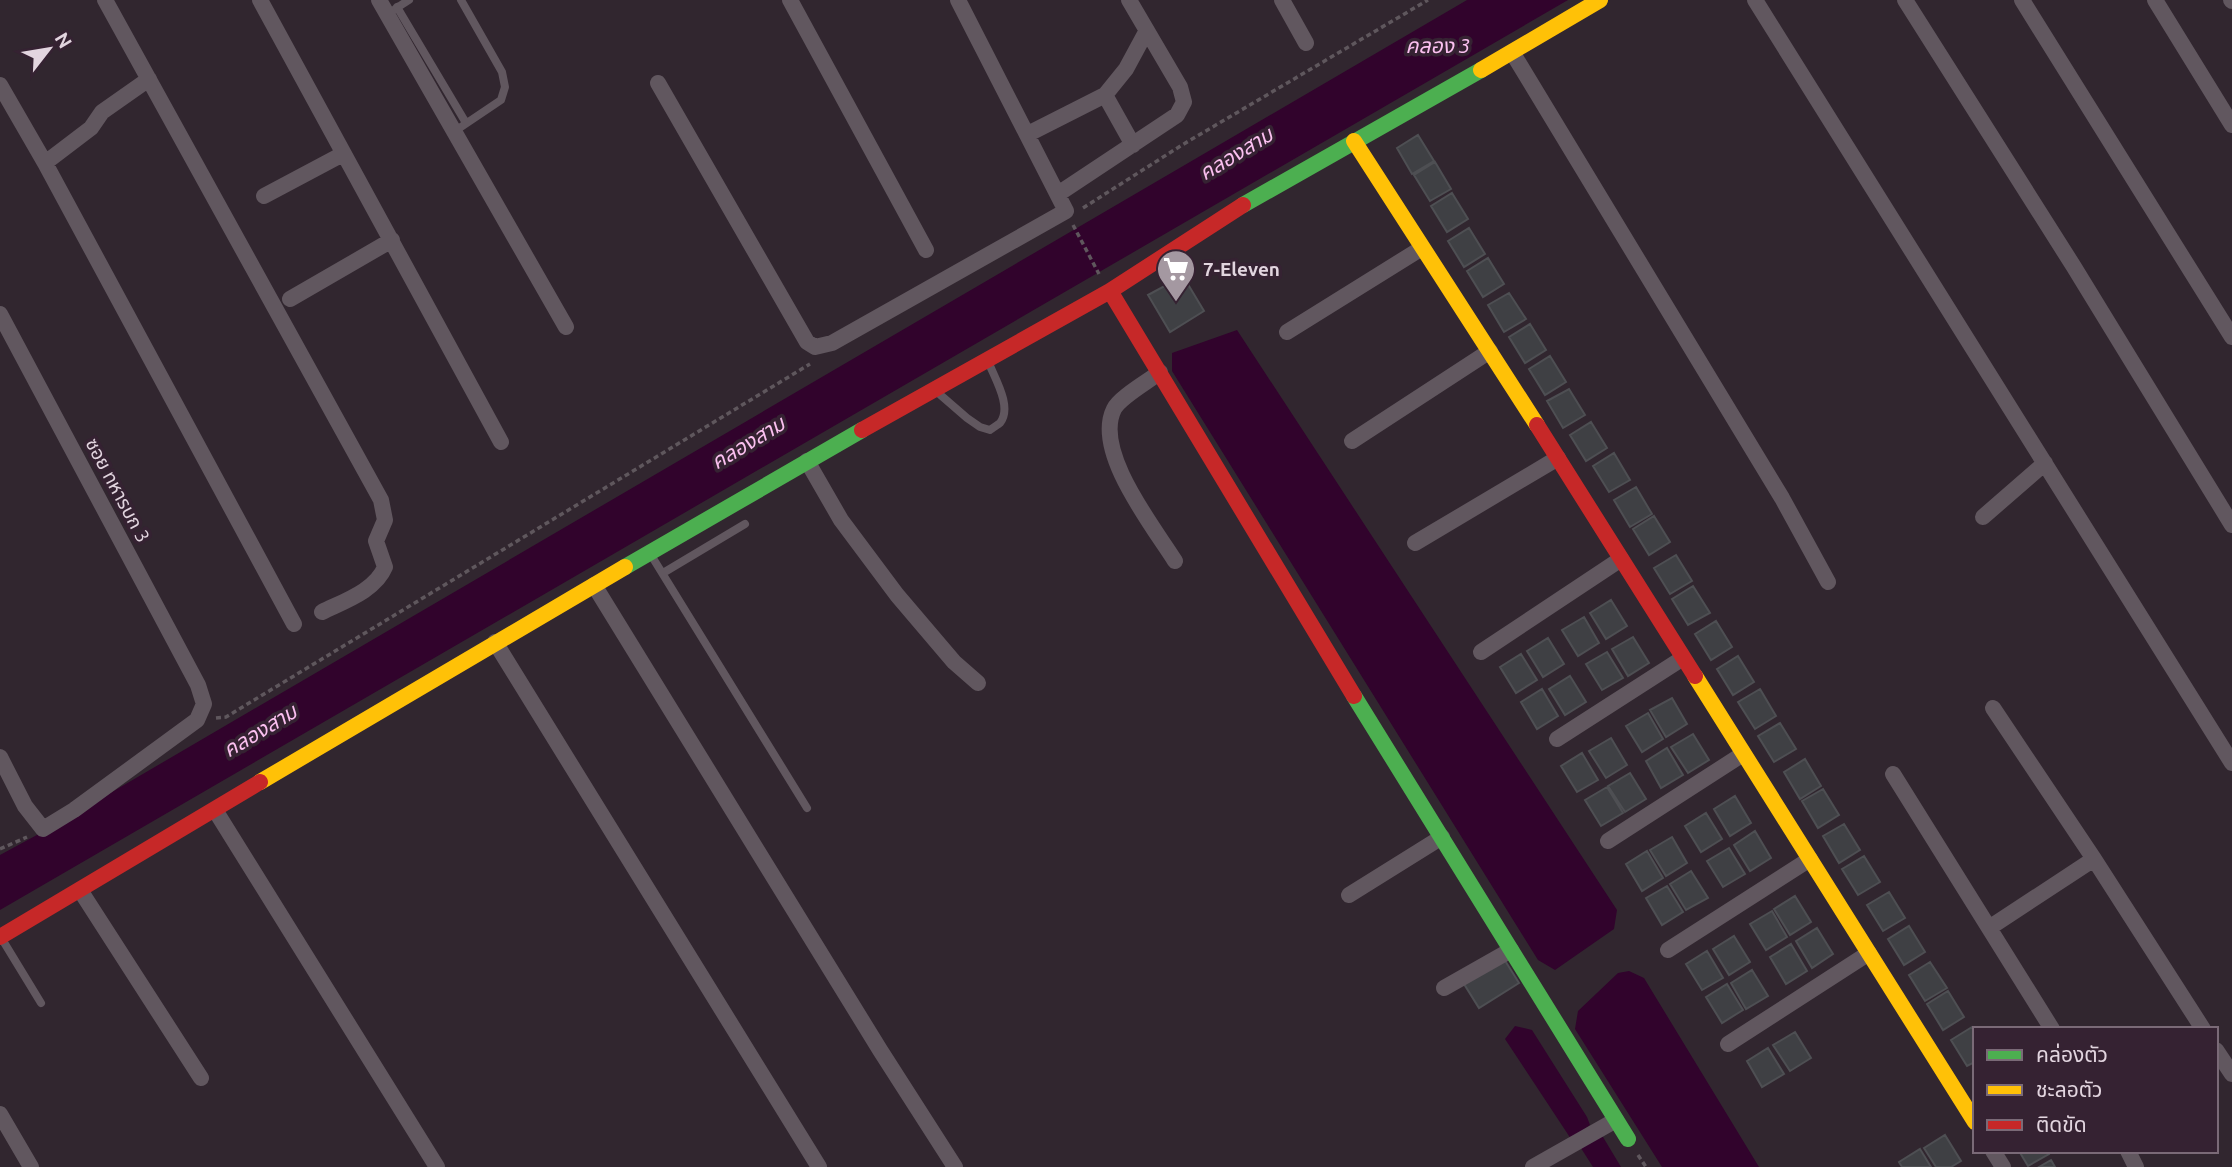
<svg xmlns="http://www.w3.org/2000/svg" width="2232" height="1167" font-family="Ubuntu,'Noto Sans Thai',sans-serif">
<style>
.water{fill:#31032c}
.building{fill:#3f4044;stroke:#4e4f53;stroke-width:2}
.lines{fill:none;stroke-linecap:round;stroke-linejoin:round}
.path{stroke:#5f575d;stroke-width:3.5;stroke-dasharray:5 3.5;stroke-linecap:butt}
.lane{stroke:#61575f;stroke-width:8}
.street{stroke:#61575f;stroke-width:16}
.fast{stroke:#4caf50;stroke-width:16}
.slow{stroke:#ffc107;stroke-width:16}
.jam{stroke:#c62828;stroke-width:16}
.labels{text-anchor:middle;stroke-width:7;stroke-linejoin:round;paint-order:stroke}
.poi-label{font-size:19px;font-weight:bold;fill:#e2d5df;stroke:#352232;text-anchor:start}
.street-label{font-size:19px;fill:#e2d5df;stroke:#352232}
.water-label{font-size:21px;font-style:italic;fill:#fbc0f0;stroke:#352232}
</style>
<rect width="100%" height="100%" fill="#31262f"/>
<path class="water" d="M1467 0H1568L0 910V855L59 823Z
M1237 330 1617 910 1614 929 1555 970 1538 960 1172 371V353Z
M1629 971 1644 978 1759 1167H1662L1575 1029 1578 1011 1618 973Z
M1515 1026 1532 1030 1587 1117 1590 1125 1571 1139 1505 1039Z
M1591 1135 1603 1137 1621 1167H1593L1579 1145Z"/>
<path class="building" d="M1418 135 1434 161 1412 174 1397 148Z
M1435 162 1451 189 1430 201 1414 175Z
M1452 193 1468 219 1447 232 1431 206Z
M1469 228 1485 254 1464 267 1448 241Z
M1488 258 1504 284 1483 297 1467 271Z
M1183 276 1204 311 1170 332 1148 295Z
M1509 293 1526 319 1504 332 1488 305Z
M1530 324 1546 350 1525 363 1509 337Z
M1550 356 1566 382 1545 395 1529 369Z
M1569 389 1585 415 1563 428 1547 401Z
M1591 422 1607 448 1586 461 1570 435Z
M1614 453 1630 480 1609 492 1593 466Z
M1636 487 1652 514 1630 527 1614 500Z
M1654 516 1670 542 1649 555 1633 529Z
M1676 555 1692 581 1670 594 1654 568Z
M1693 586 1710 613 1688 625 1672 599Z
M1611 600 1627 626 1606 639 1590 613Z
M1584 617 1599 643 1578 656 1562 630Z
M1716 621 1732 647 1711 660 1695 634Z
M1633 637 1649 663 1628 676 1612 649Z
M1548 638 1564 664 1543 677 1527 651Z
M1607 652 1623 678 1602 690 1586 664Z
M1521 654 1537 680 1516 693 1500 667Z
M1738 656 1754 682 1733 695 1717 669Z
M1570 676 1586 702 1565 715 1549 689Z
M1542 689 1558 716 1537 729 1521 702Z
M1760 689 1776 716 1755 729 1738 702Z
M1672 698 1687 724 1666 737 1650 710Z
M1648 713 1663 739 1642 752 1626 726Z
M1780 723 1796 749 1774 762 1758 736Z
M1693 734 1709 760 1688 773 1671 747Z
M1611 738 1627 765 1606 778 1589 751Z
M1667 748 1683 775 1661 788 1646 761Z
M1582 753 1598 780 1577 792 1561 766Z
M1805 759 1821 786 1800 799 1784 772Z
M1630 773 1646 799 1625 812 1608 786Z
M1607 787 1623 813 1601 826 1585 800Z
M1823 789 1839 815 1818 828 1802 801Z
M1735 796 1751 823 1730 836 1714 809Z
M1706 813 1722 839 1701 852 1685 826Z
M1844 824 1860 850 1839 863 1823 836Z
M1755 831 1771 858 1750 871 1734 845Z
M1672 837 1687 863 1666 876 1650 850Z
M1729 848 1745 874 1723 887 1707 861Z
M1647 851 1663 878 1642 891 1626 864Z
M1864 856 1880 882 1858 895 1842 869Z
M1691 871 1708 898 1686 910 1670 884Z
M1667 886 1683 912 1662 925 1646 898Z
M1889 892 1905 918 1883 931 1867 905Z
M1795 896 1811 922 1790 935 1774 909Z
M1772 911 1787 937 1766 950 1750 924Z
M1909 926 1925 952 1904 965 1888 939Z
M1817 928 1833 954 1812 968 1796 941Z
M1734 936 1750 962 1729 975 1713 949Z
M1791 944 1807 971 1786 984 1770 957Z
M1707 951 1723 978 1702 990 1686 964Z
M1504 959 1519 983 1479 1008 1464 984Z
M1930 962 1947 988 1925 1001 1909 975Z
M1752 970 1768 996 1746 1009 1731 983Z
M1727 984 1743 1010 1722 1023 1706 997Z
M1948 991 1964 1017 1943 1030 1927 1004Z
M1972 1027 1975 1031V1062L1967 1066 1951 1040Z
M1795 1032 1811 1058 1790 1071 1773 1045Z
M1768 1048 1784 1074 1762 1087 1747 1061Z
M1945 1135 1961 1161 1951 1167H1936L1924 1148Z
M1920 1149 1931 1167H1902L1899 1162Z
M2019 1151H2048L2049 1154 2028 1166Z
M2051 1160 2055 1167H2039Z"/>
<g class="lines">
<path class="path" d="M1083 208 1182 145 1428 0
M1073 225 1099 274
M216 718 226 717 810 364
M0 849 27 837
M1638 1155 1646 1167"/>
<path class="lane" d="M397 7 466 123
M395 9 409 0
M455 131 501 100 505 87 502 72 461 0
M937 392 967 418 980 427 990 430C991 429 999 424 1000 423 1013 407 994 377 988 361
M651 555 807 808
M663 573 745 524
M2 939 41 1003"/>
<path class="street" d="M105 0 381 500 385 520 376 541 385 567C375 591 344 601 322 612
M260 0 501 442
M379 0 566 327
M790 0 926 250
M1282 0 1306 43
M1755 0 2232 763
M1905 0 2074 267 2232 525
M2022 0 2232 337
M2155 0 2232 125
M2231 0 2232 1
M1512 52 1782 498 1828 582
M658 83 807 342 815 347 832 343 1066 211 958 0
M0 85 45 163 294 624
M1105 95 1133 145
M1028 134 1105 95 1126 69 1146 32
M45 163 91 128 102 112 149 79
M1058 194 1177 115 1184 102 1180 87 1129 0
M264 196 343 154
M290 299 392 240
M0 314 198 685 204 704 197 720 74 810 43 829 25 806 0 757
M1287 332 1422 248
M1160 372C1149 381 1120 397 1114 409 1093 451 1153 526 1175 561
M1352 441 1490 351
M807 461 841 520 897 595 954 662 978 683
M1983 517 2045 463
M1415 543 1558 458
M594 585 880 1050 955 1167
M495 642 819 1167
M1481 652 1621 559
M1993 708 2094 859 2203 1029
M1557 739 1683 658
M1893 774 2052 1029
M215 810 437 1167
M1608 841 1743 754
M80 890 201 1078
M1349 895 1442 837
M1989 928 2094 859
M1668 950 1810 859
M1444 988 1511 950
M1728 1044 1869 953
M2216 1050 2232 1074
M0 1114 31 1167
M1993 1151 2003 1167
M2128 1151 2136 1167
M1533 1167 1616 1120"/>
<path class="fast" d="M1243 205 1481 70
M625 567 862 430
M1354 696 1628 1139"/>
<path class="slow" d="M1481 70 1600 0
M1354 141 1537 425
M1695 676 1975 1122
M260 782 625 567"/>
<path class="jam" d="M1110 291 1354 696
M1537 425 1695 676
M862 430 1110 291 1243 205
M0 937 260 782"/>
</g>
<defs>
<symbol id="supermarket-pin" viewBox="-11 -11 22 30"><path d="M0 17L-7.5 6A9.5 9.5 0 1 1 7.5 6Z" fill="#a498a1" stroke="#352232"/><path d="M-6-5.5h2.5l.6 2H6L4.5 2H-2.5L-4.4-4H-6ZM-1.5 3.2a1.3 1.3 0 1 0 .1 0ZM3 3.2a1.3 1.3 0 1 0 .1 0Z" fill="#fff"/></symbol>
</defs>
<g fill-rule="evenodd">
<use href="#supermarket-pin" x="1154" y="247" width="44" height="60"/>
</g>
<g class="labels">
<g class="poi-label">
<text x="1203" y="276">7-Eleven</text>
</g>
<g class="street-label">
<text transform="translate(118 490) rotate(62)" y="7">ซอย ทหารบก 3</text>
</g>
<g class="water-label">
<text x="1438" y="53">คลอง 3</text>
<text transform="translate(1236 154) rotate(-31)" y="7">คลองสาม</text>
<text transform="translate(748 443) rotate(-31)" y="7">คลองสาม</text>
<text transform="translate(260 731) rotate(-31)" y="7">คลองสาม</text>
</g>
</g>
<rect x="1973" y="1027" width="245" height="126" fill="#352232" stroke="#7a6a77" stroke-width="2"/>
<rect x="1987" y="1050" width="35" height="10" fill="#4caf50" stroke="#7a6a77" stroke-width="2"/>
<text x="2036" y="1062" font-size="21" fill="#e2d5df">คล่องตัว</text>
<rect x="1987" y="1085" width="35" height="10" fill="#ffc107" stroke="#7a6a77" stroke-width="2"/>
<text x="2036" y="1097" font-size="21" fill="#e2d5df">ชะลอตัว</text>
<rect x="1987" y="1120" width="35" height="10" fill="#c62828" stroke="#7a6a77" stroke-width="2"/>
<text x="2036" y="1132" font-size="21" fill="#e2d5df">ติดขัด</text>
<g transform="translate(49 49) rotate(59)" stroke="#352232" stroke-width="5" paint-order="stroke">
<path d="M0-5L12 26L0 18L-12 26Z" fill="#e2d5df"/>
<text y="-10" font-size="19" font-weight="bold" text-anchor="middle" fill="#e2d5df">N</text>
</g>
</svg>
